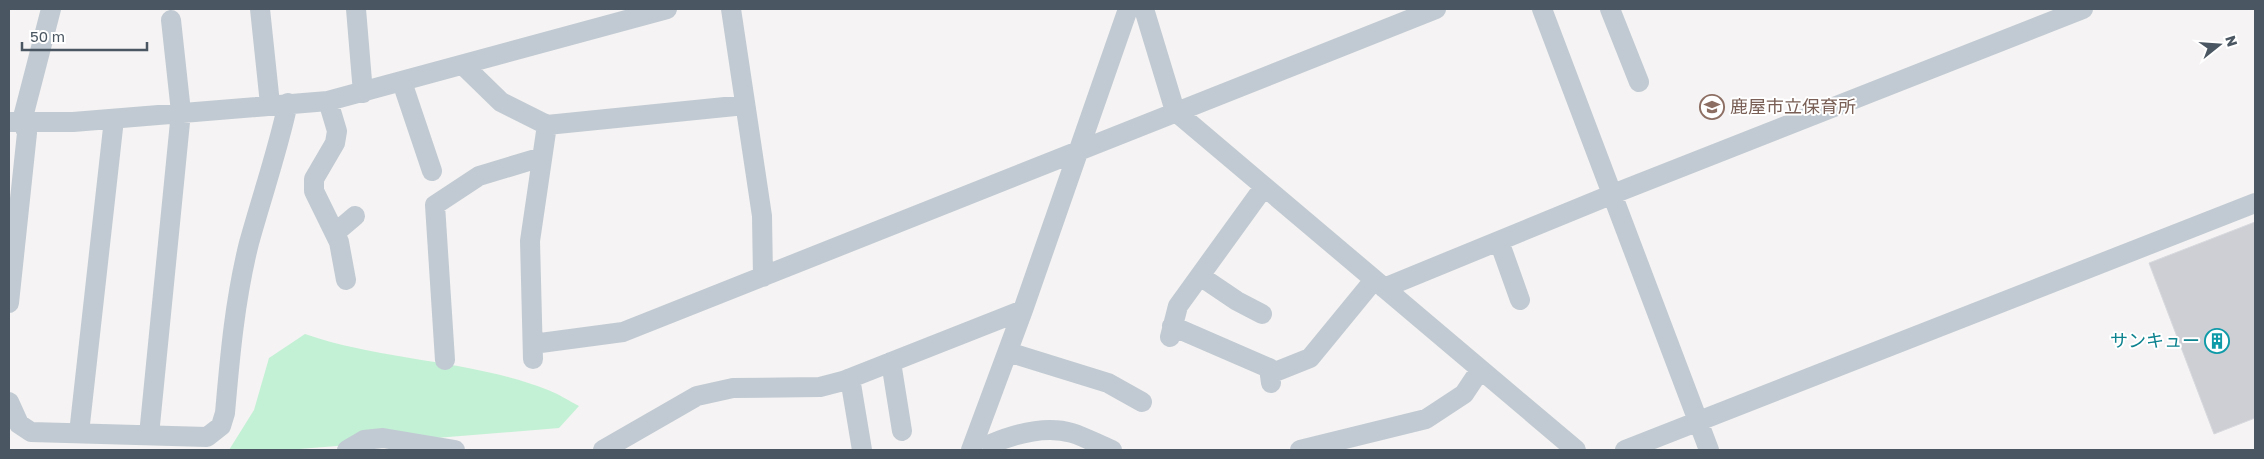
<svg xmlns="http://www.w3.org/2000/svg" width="2264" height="459" font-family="'Golos Text','Noto Sans JP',sans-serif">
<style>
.green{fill:#c3f1d5}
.building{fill:#cdcfd5;stroke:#d7d9de}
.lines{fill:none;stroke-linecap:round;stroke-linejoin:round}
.minor{stroke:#c1cad2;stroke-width:20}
.labels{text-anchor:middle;stroke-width:4;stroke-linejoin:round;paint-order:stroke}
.education-label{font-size:18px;fill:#785e54;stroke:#fff;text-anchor:start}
.culture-label{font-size:18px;fill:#0d838f;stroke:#fff;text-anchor:end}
</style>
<rect width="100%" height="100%" fill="#f5f3f3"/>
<path class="green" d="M305 334C383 361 472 360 548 390 559 394 569 401 579 406L559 428 287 450H229L254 410 269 358Z"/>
<path class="building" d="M2255 222V418L2214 434 2149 263Z"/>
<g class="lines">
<path class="minor" d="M260 9 270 104
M356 9 363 93
M731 9 762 216 763 277
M1144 9 1175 111 1576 450
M1542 9 1709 450
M1610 9 1639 82
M463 65 501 102 547 125
M402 82 432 171
M328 101 337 131 335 143 314 179V191L339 242 346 280
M9 122H73L328 101 667 9
M335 233 355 216
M1499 241 1520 300
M1200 276 1237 301 1262 314
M1384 288 1613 194 2083 9
M9 303 27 133 22 121 51 9
M1172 326 1269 368 1271 383
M1170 337 1178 306 1264 187
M533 344 623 332 1436 9
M1008 352 1108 383 1142 402
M533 359 530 241 547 125 745 105
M445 360 435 205 479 176 542 157
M891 362 902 431
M1270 374 1310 358 1374 280
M850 378 862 450
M9 402 19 424 31 432 207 437 221 426 225 413C230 355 235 299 249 243 262 196 278 150 288 103
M79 433 114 119
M149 435 181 112 171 20
M991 444C1015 434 1045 425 1072 433 1085 437 1099 445 1112 450
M347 450 364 440 383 438 455 450
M603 450 697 396 733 388 820 387 843 381 1023 310
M971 450 1023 310 1128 9
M1300 450 1426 419 1464 394 1480 370
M1625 450 2255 203"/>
</g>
<defs>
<symbol id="school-ring" viewBox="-11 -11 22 22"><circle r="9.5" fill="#fff" stroke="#8d6e63" stroke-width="1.5"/><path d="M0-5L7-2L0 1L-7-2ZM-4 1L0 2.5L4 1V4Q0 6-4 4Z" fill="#8d6e63"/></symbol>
<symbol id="building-ring" viewBox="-11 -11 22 22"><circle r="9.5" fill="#fff" stroke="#0f9aa8" stroke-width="1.5"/><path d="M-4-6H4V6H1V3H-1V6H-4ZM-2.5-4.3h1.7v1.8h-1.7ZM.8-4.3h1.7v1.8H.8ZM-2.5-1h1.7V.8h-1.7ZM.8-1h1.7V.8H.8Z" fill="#0f9aa8"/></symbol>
</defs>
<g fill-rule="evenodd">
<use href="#school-ring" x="1698" y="93" width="28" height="28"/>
<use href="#building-ring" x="2203" y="327" width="28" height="28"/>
</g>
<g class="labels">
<g class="education-label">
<text x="1730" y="113">鹿屋市立保育所</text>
</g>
<g class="culture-label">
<text x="2200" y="347">サンキュー</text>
</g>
</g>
<rect width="2264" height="459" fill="none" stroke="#4a5661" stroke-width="20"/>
<g transform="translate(2219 45) rotate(73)" stroke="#ffffff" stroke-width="4" paint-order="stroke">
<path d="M0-4L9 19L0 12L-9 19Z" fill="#4a5661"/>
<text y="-8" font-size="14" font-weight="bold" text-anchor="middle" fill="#4a5661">N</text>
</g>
<path d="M22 42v8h125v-8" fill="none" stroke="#4a5661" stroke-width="2.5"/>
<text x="30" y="42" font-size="15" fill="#4a5661" stroke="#ffffff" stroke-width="4" paint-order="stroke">50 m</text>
</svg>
